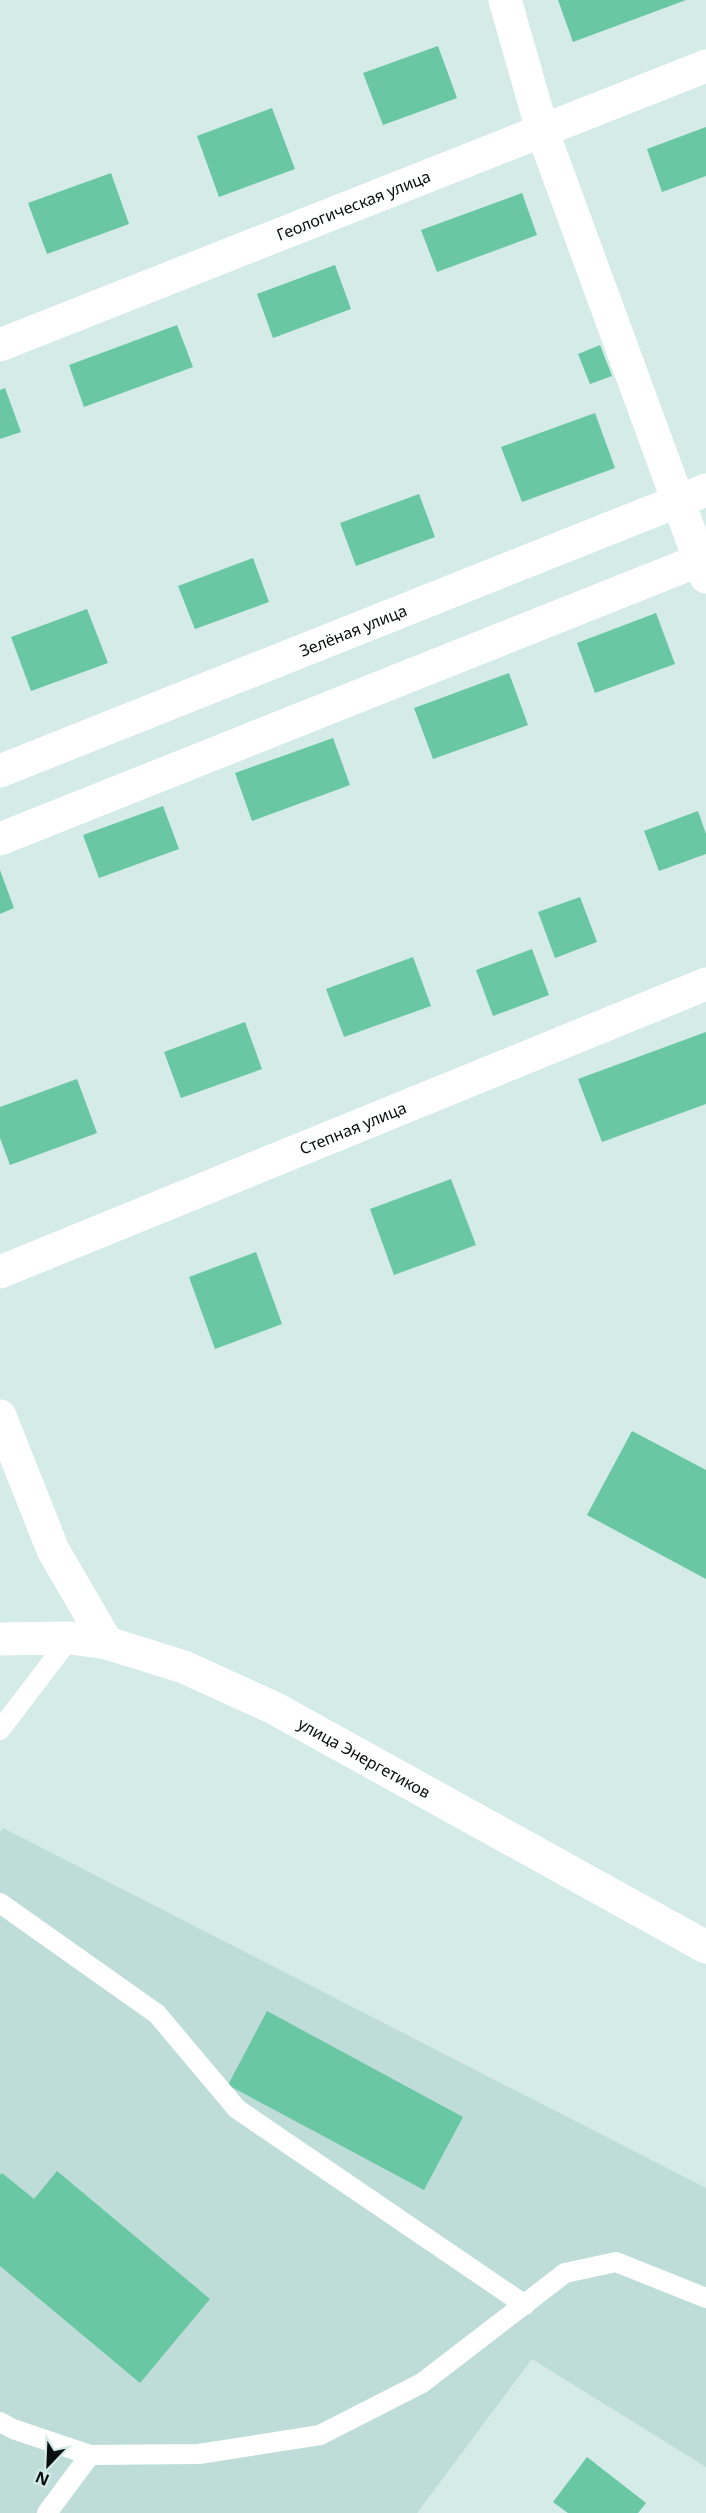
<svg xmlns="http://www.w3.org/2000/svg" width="706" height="2513" font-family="'Noto Sans',sans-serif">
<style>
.built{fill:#beddd9}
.building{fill:#69c7a3}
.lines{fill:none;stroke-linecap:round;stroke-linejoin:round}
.service{stroke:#fff;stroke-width:20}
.minor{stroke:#fff;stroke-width:33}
.labels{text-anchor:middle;stroke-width:5;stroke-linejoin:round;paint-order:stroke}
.street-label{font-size:16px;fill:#070e0d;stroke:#d4ebe8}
</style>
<rect width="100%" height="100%" fill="#d4ebe8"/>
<path class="built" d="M3 1828 706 2188V2467L532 2359 417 2513H0V1833Z"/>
<path class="building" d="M558 0H686L573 42Z
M438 46 457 98 383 125 363 73Z
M272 108 295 169 219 197 197 136Z
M706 127V176L662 192 647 149Z
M111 173 129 224 47 254 28 203Z
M522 193 537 235 437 272 421 230Z
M335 265 351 309 273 338 257 294Z
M177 325 193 367 84 407 69 365Z
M600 345 612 376 590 384 578 354Z
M5 388 21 432 0 439V390Z
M595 413 615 468 522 502 501 447Z
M419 494 435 537 356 566 340 523Z
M253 558 269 602 195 629 178 586Z
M87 609 108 663 31 691 11 637Z
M656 613 675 664 595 693 577 643Z
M509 673 528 725 433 759 414 708Z
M333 738 350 785 252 821 235 773Z
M163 806 179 849 99 878 83 835Z
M698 811 706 834V854L659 871 644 831Z
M0 870 14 908 0 914Z
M580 897 597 942 555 958 538 912Z
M532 949 549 995 493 1016 476 970Z
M413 957 431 1006 344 1037 326 989Z
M245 1022 262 1069 181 1098 164 1052Z
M706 1032V1104L602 1142 578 1079Z
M77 1079 97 1133 10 1165 0 1138V1107Z
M451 1179 476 1245 394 1275 370 1209Z
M256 1252 282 1324 215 1349 189 1277Z
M632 1431 706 1470V1579L587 1515Z
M267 2011 463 2117 424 2190 228 2085Z
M57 2171 210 2299 140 2383 0 2266V2175L2 2173 34 2199Z
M587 2457 646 2503 638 2513H568L553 2502Z"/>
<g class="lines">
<path class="service" d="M0 1730 70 1638
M0 1903 157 2014 237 2109 525 2305
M0 2422 13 2429 90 2455 199 2454 320 2435 422 2383 565 2273 616 2262 706 2298
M47 2513 90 2455"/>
<g class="minor">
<path d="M505 0 543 133 706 577"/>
<path id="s1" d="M0 345 706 66"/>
<path id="s2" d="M0 771 706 490"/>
<path d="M0 839 700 560"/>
<path id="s3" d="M0 1272 706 984"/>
<path d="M0 1416 53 1550 107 1643"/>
<path id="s4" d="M0 1639 70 1638 107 1643 184 1667 274 1708 706 1947"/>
</g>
</g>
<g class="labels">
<g class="street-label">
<text dy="6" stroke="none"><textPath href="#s1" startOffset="380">Геологическая улица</textPath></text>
<text dy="6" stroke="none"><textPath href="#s2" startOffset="380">Зелёная улица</textPath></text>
<text dy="6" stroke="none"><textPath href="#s3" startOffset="381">Степная улица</textPath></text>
<text dy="6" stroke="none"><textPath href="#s4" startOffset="390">улица Энергетиков</textPath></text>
</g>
</g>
<g transform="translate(48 2465) rotate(203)" stroke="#d4ebe8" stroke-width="4.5" paint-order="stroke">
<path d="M0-4.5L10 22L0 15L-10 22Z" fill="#070e0d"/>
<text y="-9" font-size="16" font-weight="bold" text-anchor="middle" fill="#070e0d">N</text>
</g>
</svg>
